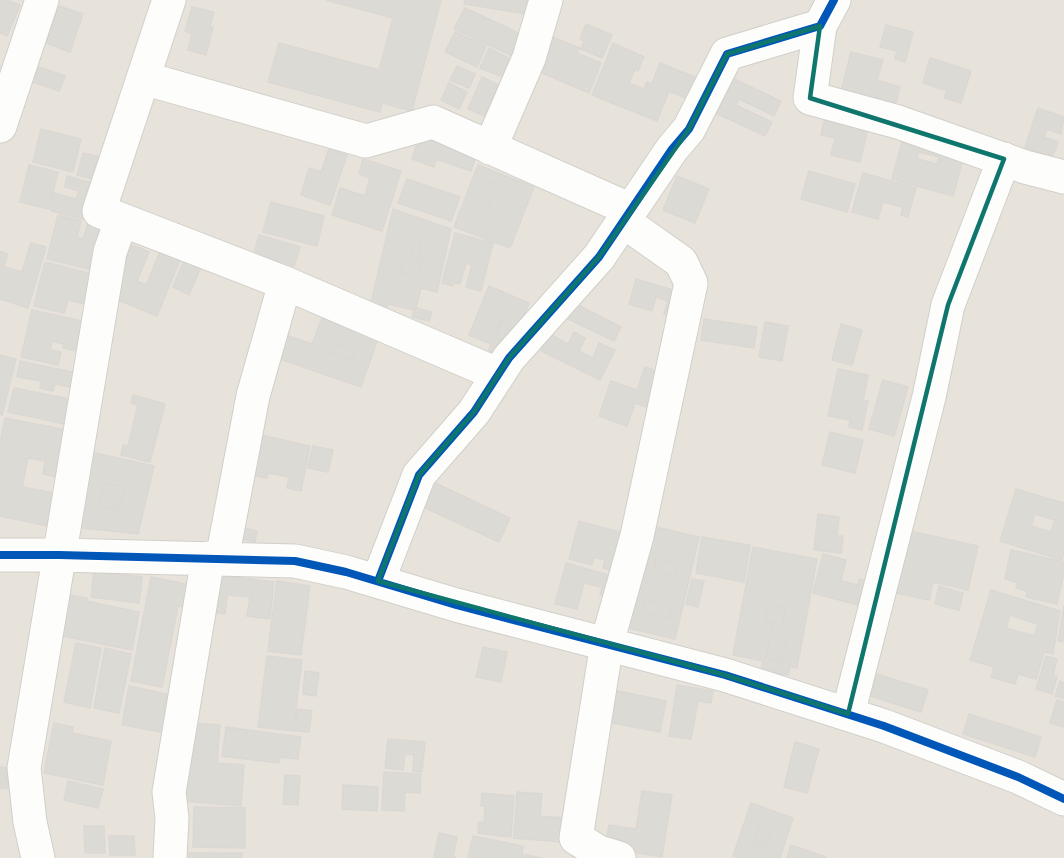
<svg xmlns="http://www.w3.org/2000/svg" width="1064" height="858" font-family="Figtree,sans-serif">
<style>
.residential{fill:#e7e3db}
.building{fill:#dcdad5;stroke:#dbd8d3;stroke-width:1.5;fill-rule:evenodd}
.lines{fill:none;stroke-linecap:round;stroke-linejoin:round}
.minor-casing{stroke:#d1cfca;stroke-width:35}
.minor{stroke:#fdfdfc;stroke-width:33}
.cycleway-casing{stroke:#fff;stroke-width:11}
.cycleway{stroke:#0057b8;stroke-width:8}
.marked{fill:none;stroke:#0f766e;stroke-width:4.5;stroke-linejoin:round}
</style>
<rect width="100%" height="100%" fill="#f3f1ed"/>
<path class="residential" d="M0 0H1064V858H0Z"/>
<path class="building" d="M0 0H6L20 5 7 36 0 33Z
M326 0H441L412 111 382 103 380 112 268 82 279 43 379 70 393 18Z
M465 0H529L527 14 464 4Z
M59 6 83 14 70 52 46 43Z
M192 7 214 12 210 26 213 27 206 55 188 50 192 34 185 31Z
M465 8 523 35 513 56 454 29Z
M586 24 612 35 602 58 581 49 584 41 580 39Z
M886 25 913 32 905 62 895 59 897 51 880 47Z
M455 32 486 46 477 67 445 52Z
M548 35 580 48 577 53 601 63 589 93 533 69Z
M613 43 644 57 638 71 635 69 629 83 644 89 647 82 652 84 660 63 700 79 691 100 669 91 657 121 592 95Z
M489 48 509 58 501 76 480 68Z
M851 52 883 60 877 80 900 87 894 109 840 96Z
M930 58 971 71 961 103 944 98 947 91 923 83Z
M457 66 475 74 469 88 450 80Z
M39 67 65 76 59 91 33 82Z
M482 77 499 85 485 116 468 109Z
M730 77 781 101 774 116 739 99 736 105 772 122 765 136 713 112Z
M449 83 467 92 459 109 441 100Z
M1038 108 1064 117 1061 134 1047 129 1044 137 1058 142 1052 157 1025 147Z
M826 113 869 124 860 162 831 155 835 138 821 135Z
M41 129 81 139 73 172 33 162Z
M419 136 476 156 471 171 436 159 434 167 412 159Z
M903 138 964 155 953 196 892 179ZM919 152 939 157 937 164 917 159Z
M329 149 347 155 330 205 301 195 309 168 321 172Z
M83 153 101 157 96 180 77 175Z
M363 159 401 171 382 231 332 215 340 188 365 196 370 178 359 174Z
M29 165 58 172 49 209 20 202Z
M478 165 534 187 510 248 454 227ZM484 180 516 193 507 214 487 206 490 200 477 195Z
M809 171 855 184 847 212 801 199Z
M863 173 916 188 908 217 901 215 903 207 883 202 878 219 852 212Z
M67 176 96 184 87 220 51 211 54 193 76 199 79 191 65 187Z
M677 176 709 189 695 223 663 210Z
M407 179 460 197 451 221 398 203Z
M484 180 516 193 507 214 487 206 490 200 477 195Z
M271 202 324 216 317 246 263 232Z
M393 209 451 229 437 292 421 288 416 308 432 312 429 321 412 317 414 310 388 304 387 307 371 303ZM415 239 422 240 418 258 423 259 419 277 400 272 404 255 410 256Z
M58 215 81 221 77 237 83 239 88 222 108 227 97 271 47 259Z
M455 233 493 243 481 291 466 287 472 265 466 263 460 284 454 283 453 286 442 283Z
M259 235 300 247 294 266 276 260 275 264 253 258Z
M415 239 422 240 418 258 423 259 419 277 400 272 404 255 410 256Z
M31 243 46 247 28 308 0 299V251L8 254 4 267 22 272Z
M132 245 149 252 137 281 146 285 162 247 182 255 157 316 111 297Z
M185 258 202 265 189 295 173 287Z
M45 262 97 275 89 305 68 300 64 313 34 306Z
M636 279 677 291 674 317 664 314 668 301 656 297 652 311 629 304Z
M489 286 529 303 506 360 488 352 491 344 469 335ZM501 321 509 324 503 340 495 337Z
M576 304 621 327 614 341 568 319Z
M32 310 87 322 81 352 63 348 64 344 52 341 50 350 61 352 58 365 21 357Z
M322 318 378 338 361 387 274 357 283 334 312 344ZM328 340 356 350 352 361 324 351Z
M704 319 757 327 754 348 701 340Z
M501 321 509 324 503 340 495 337Z
M765 322 788 326 782 361 759 357Z
M841 324 862 330 852 365 832 360Z
M574 332 585 338 579 351 593 358 599 343 615 350 600 380 541 351 550 334 568 344Z
M328 340 356 350 352 361 324 351Z
M0 355 16 359 2 415 0 414Z
M20 361 77 373 74 388 55 384 53 391 40 388 41 381 17 377Z
M645 367 659 372 647 407 635 403 627 426 599 416 611 381 637 390Z
M838 369 868 375 863 401H868L862 430 849 427 850 420 828 416Z
M883 380 908 387 894 436 869 429Z
M14 388 70 399 65 424 8 412Z
M133 395 165 404 150 462 121 455 123 445 128 446 138 405 131 403Z
M5 418 67 430 58 477 43 474 45 461 28 458 22 487 55 493 48 526 0 516V444Z
M830 432 863 440 855 473 822 465Z
M261 435 310 446 301 491 287 488 289 477 268 473 267 478 252 475Z
M313 446 333 450 328 472 308 468Z
M91 452 154 466 138 534 75 527ZM104 483 124 487 119 510 100 507Z
M433 482 510 518 499 542 421 506Z
M104 483 124 487 119 510 100 507Z
M1016 489 1064 503V552L1062 560 1000 541ZM1035 514 1055 520 1051 532 1031 526Z
M818 514 839 517 837 536H843L841 553 814 550Z
M579 521 627 534 617 572 603 568 605 560 594 557 592 565 569 559Z
M648 525 699 537 675 639 624 627ZM656 559 677 564 674 576 653 571ZM646 600 671 606 669 618 643 612Z
M245 528 257 531 255 542 242 539Z
M910 531 978 546 968 590 933 582 929 600 896 593Z
M702 537 750 545 744 582 696 573Z
M753 547 817 559 797 668 790 667 788 675 761 670 763 661 733 655ZM768 604 786 607 782 628 788 629 782 662 766 658 773 623 765 622Z
M1011 550 1064 562V573L1057 604 1026 597 1027 591 1016 588 1017 582 1005 579Z
M823 554 846 560 841 581 858 585 859 579 872 582 865 607 813 593Z
M656 559 677 564 674 576 653 571Z
M566 563 616 577 611 597 600 595 602 587 584 583 577 609 555 604Z
M94 571 142 577 139 603 91 597Z
M215 575 274 582 270 619 247 616 250 597 227 595 225 614 211 612Z
M151 577 196 586 191 608 178 606 162 687 131 681Z
M692 579 704 581 698 607 686 604Z
M277 581 310 586 301 655 268 651Z
M939 586 963 593 959 610 935 604Z
M991 590 1060 611 1053 654 1044 652 1036 679 1018 674 1015 684 991 677 994 667 970 660ZM1010 615 1038 624 1034 636 1006 628Z
M69 595 87 598 86 601 139 612 132 650 62 636Z
M646 600 671 606 669 618 643 612Z
M768 604 786 607 782 628 788 629 782 662 766 658 773 623 765 622Z
M1064 606V642L1058 641Z
M76 643 101 648 90 708 64 702Z
M483 647 507 652 501 682 476 677Z
M105 648 131 654 119 713 94 708Z
M267 656 302 660 293 731 258 727Z
M1046 656 1057 659 1053 676 1057 677 1052 694 1036 689Z
M305 671 319 673 316 696 303 694Z
M877 674 928 690 921 712 870 696Z
M1060 681 1064 683V699L1055 696Z
M677 685 713 691 711 703 698 701 691 739 669 736Z
M129 686 167 694 164 711 169 712 165 733 122 725Z
M614 690 666 701 660 732 607 722Z
M1057 700 1064 702V727L1050 723Z
M297 709 312 711 309 732 295 731Z
M969 714 1041 737 1035 757 963 734Z
M54 723 73 727 72 733 111 741 103 785 44 773Z
M190 723 220 725 217 763 244 765 241 806 183 801Z
M226 727 301 737 298 759 280 757 279 763 222 756Z
M388 739 425 742 422 772 413 771 414 755 405 754 403 770 385 768Z
M795 742 819 749 807 793 784 787Z
M0 767 10 768 8 789 0 788Z
M384 772 421 774 420 793 405 792 404 811 382 810Z
M285 775 300 776 298 805 283 804Z
M68 781 103 789 98 808 64 800Z
M343 785 378 787 377 811 342 809Z
M642 791 672 795 662 857 605 848 609 825 636 829Z
M517 792 542 794 540 816 564 818 562 842 514 838Z
M482 793 514 796 511 837 478 833 479 822H484L485 806H481Z
M751 803 793 818 780 858H739L733 856ZM759 825 771 829 765 848 753 844Z
M194 807 245 808V848L193 847Z
M759 825 771 829 765 848 753 844Z
M84 826H104L105 853H85Z
M439 833 457 837 453 857 456 858H434Z
M109 836H134L135 855H110Z
M473 836 523 846 522 854 542 858H468Z
M791 845 826 857 825 858H787Z
M189 853H242V858H189Z"/>
<g class="lines">
<defs>
<path id="minor" d="M169 0 99 211 285 283 497 374
M820 26 810 98 898 122 1025 167 1064 177
M143 78 366 141 433 122 631 210
M0 126 42 0
M490 148 529 58 546 0
M0 555H59L295 561 346 572 456 605 725 675 884 726 1018 777 1064 799
M222 559 253 396 285 283
M378 581 419 475 474 412 509 358 599 257 672 149 689 129 727 54 820 26 834 0
M848 714 929 397 948 305 1004 159
M38 858 30 822 24 768 110 252 121 221
M170 858 172 818 169 792 208 558
M619 858 599 852 576 838 607 643 637 536 691 283 681 262 623 221"/>
</defs>
<use href="#minor" class="minor-casing"/>
<use href="#minor" class="minor"/>
<defs>
<path id="cycleway" d="M0 555H59L295 561 346 572 456 605 725 675 884 726 1018 777 1064 799
M378 581 419 475 474 412 509 358 599 257 672 149 689 129 727 54 820 26 834 0"/>
</defs>
<use href="#cycleway" class="cycleway-casing"/>
<use href="#cycleway" class="cycleway"/>
</g>
<path class="marked" d="M820 26 810 98 1004 159 948 305 848 714 725 675 378 581 419 475 474 412 509 358 599 257 689 129 727 54Z"/>
</svg>
